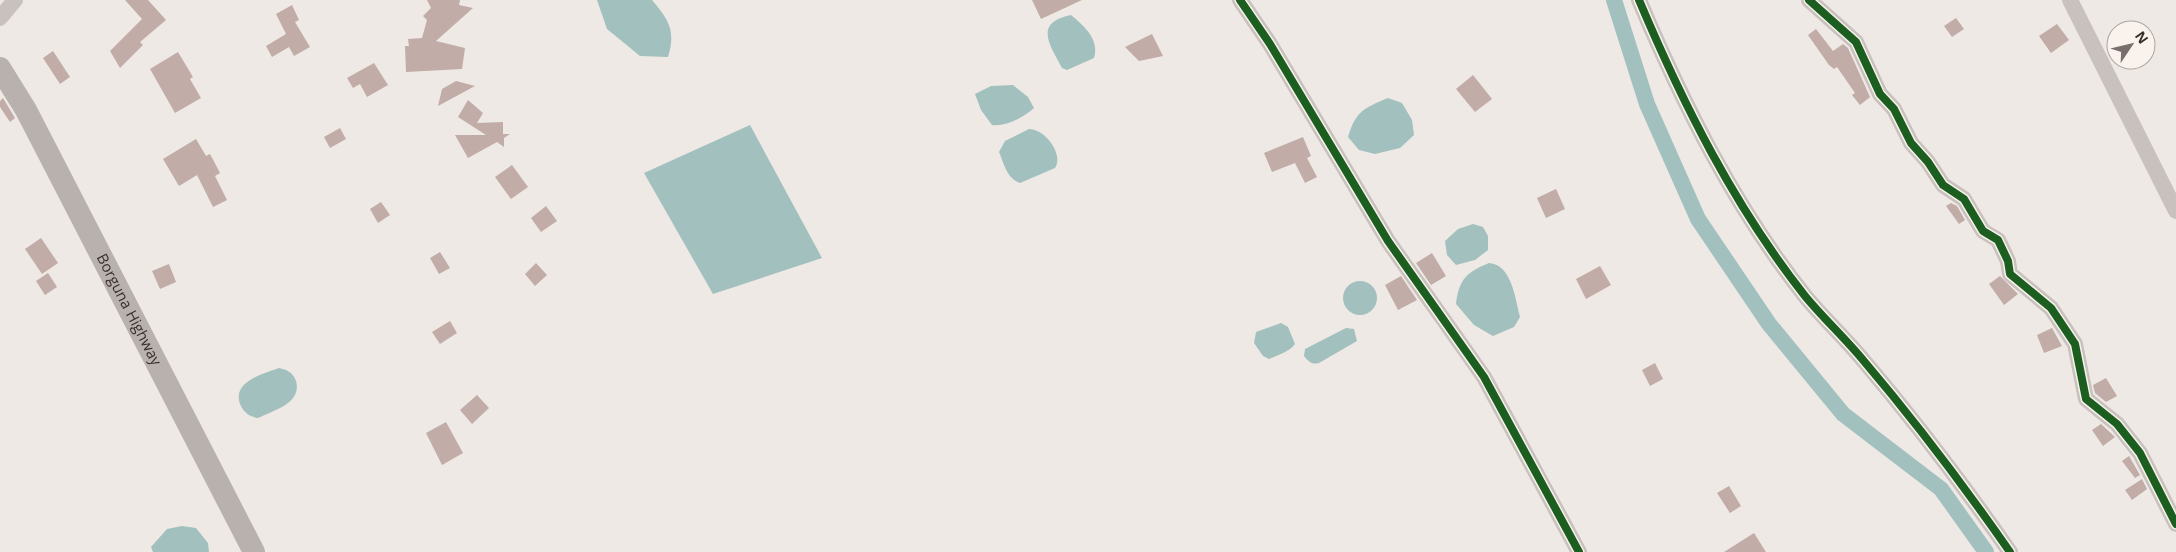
<svg xmlns="http://www.w3.org/2000/svg" width="2176" height="552" font-family="'Open Sans',sans-serif">
<style>
.water{fill:#a2c0bd}
.lines{fill:none;stroke-linecap:round;stroke-linejoin:round}
.canal{stroke:#a2c0bd;stroke-width:16}
.building{fill:#c1aca7}
.minor{stroke:#c8c1bd;stroke-width:16}
.secondary{stroke:#b8b1ae;stroke-width:22}
.cycleway-casing{stroke:#faf3ed;stroke-width:11}
.cycleway{stroke:#1b5e20;stroke-width:8}
.labels{text-anchor:middle;stroke-width:4.5;stroke-linejoin:round;paint-order:stroke}
.street-label{font-size:15px;fill:#392e2b;stroke:#faf3ed}
</style>
<rect width="100%" height="100%" fill="#eee9e5"/>
<path class="water" d="M597 0H652C669 20 676 31 668 57L640 56 607 29Z
M1071 15C1083 25 1100 39 1094 58L1067 70 1062 68C1050 45 1033 23 1071 15Z
M1013 85 1028 97 1034 108C1024 117 1006 127 992 125L981 110 975 94 991 86Z
M1388 98 1402 103 1412 120 1414 135 1400 148 1375 154 1359 150 1348 137C1356 111 1364 108 1388 98Z
M750 125 822 258 713 294 644 173Z
M1029 129C1045 129 1064 154 1055 168L1020 183C1007 179 1004 164 999 152L1005 141Z
M1473 224 1483 227 1488 236V250L1475 260 1456 265 1447 255 1445 241 1458 229Z
M1489 263C1512 265 1515 298 1520 317L1514 327 1493 336 1474 325 1456 304C1459 279 1467 272 1489 263Z
M1343 298a17 17 0 1 1 34 0a17 17 0 1 1-34 0Z
M1281 323 1288 327 1295 344C1289 352 1278 355 1269 359L1263 356 1254 343 1256 332Z
M1346 328 1354 329 1357 341 1319 363C1312 365 1309 362 1304 356L1305 349Z
M279 368C287 370 293 372 296 381 302 403 275 410 258 418 251 417 246 414 242 408 228 383 262 374 279 368Z
M182 526 196 528 208 543 209 552H153L151 547 167 529Z"/>
<g class="lines">
<path class="canal" d="M1614 0 1647 104 1698 219 1769 324 1843 414 1941 489 1986 552"/>
</g>
<path class="building" d="M125 0H148L166 20 140 42 143 45 120 68 110 51 142 19Z
M427 0H460L459 5 473 8 436 41 465 48 462 69 406 72 405 46H409L408 39 422 38 427 20 423 16 431 8Z
M1032 0H1082L1041 19Z
M292 5 299 20 295 22 310 47 294 56 289 47 272 57 266 46 286 34 276 14Z
M1956 18 1964 29 1952 37 1944 26Z
M2057 24 2069 40 2051 53 2039 36Z
M1816 29 1833 51 1843 44 1848 48 1870 97 1860 105 1852 95 1855 93 1837 67 1834 69 1829 65 1808 35Z
M1152 34 1163 56 1139 61 1125 47Z
M53 51 70 77 60 84 43 58Z
M178 52 193 77 190 79 201 98 175 113 150 69Z
M374 63 388 85 367 97 360 84 353 88 347 78Z
M1473 75 1492 99 1475 112 1456 89Z
M456 81 475 86 438 106 442 89Z
M3 98 15 118 10 122 0 107V101Z
M468 100 483 113 477 123 503 122V134H510L504 138V147L497 142 468 158 455 135H486L458 117Z
M340 128 346 139 330 148 324 137Z
M1303 137 1311 156 1307 158 1317 177 1305 183 1295 163 1272 172 1264 153Z
M196 139 206 156 210 154 220 173 215 176 227 200 213 207 197 175 179 186 163 159Z
M512 165 528 187 511 199 495 177Z
M1556 189 1565 209 1546 218 1537 198Z
M381 202 390 215 378 223 370 209Z
M1951 203 1957 206 1965 220 1959 224 1946 206Z
M546 206 557 221 541 232 531 218Z
M41 238 58 263 42 274 25 249Z
M440 252 450 268 439 274 430 258Z
M1432 253 1446 276 1431 285 1416 263Z
M536 263 547 275 535 286 525 274Z
M169 264 176 282 160 289 152 271Z
M1600 266 1611 285 1586 299 1576 279Z
M48 273 57 287 45 295 36 281Z
M1401 276 1417 300 1398 310 1385 285Z
M2000 276 2018 294 2004 305 1989 284Z
M450 321 457 333 440 344 432 332Z
M2052 328 2062 346 2044 353 2037 335Z
M1655 363 1663 379 1650 386 1642 370Z
M2106 378 2117 396 2106 402 2095 393 2093 385Z
M477 395 489 408 472 424 460 410Z
M446 422 463 453 442 465 426 433Z
M2101 424 2115 437 2103 446 2092 430Z
M2129 456 2140 475 2135 478 2122 461Z
M2142 479 2147 489 2132 500 2125 490Z
M1729 486 1741 506 1730 513 1717 493Z
M1754 533 1766 552H1724Z"/>
<g class="lines">
<path class="minor" d="M1240 0 1270 44 1388 241 1484 377 1579 552
M1639 0C1683 104 1734 206 1805 296 1823 318 1845 338 1863 360 1915 421 1964 486 2010 552
M1809 0 1856 42 1880 94 1894 109 1911 143 1928 162 1943 185 1964 199 1983 231 1998 240 2008 261 2010 274 2051 308 2075 344 2086 399 2117 424 2140 453 2176 524
M2070 0 2176 211
M0 18 15 0"/>
<path class="secondary" id="s1" d="M0 68 26 110 254 552"/>
<defs>
<path id="cycleway" d="M1240 0 1270 44 1388 241 1484 377 1579 552
M1639 0C1683 104 1734 206 1805 296 1823 318 1845 338 1863 360 1915 421 1964 486 2010 552
M1809 0 1856 42 1880 94 1894 109 1911 143 1928 162 1943 185 1964 199 1983 231 1998 240 2008 261 2010 274 2051 308 2075 344 2086 399 2117 424 2140 453 2176 524"/>
</defs>
<use href="#cycleway" class="cycleway-casing"/>
<use href="#cycleway" class="cycleway"/>
</g>
<g class="labels">
<g class="street-label">
<text dy="5" stroke="none"><textPath href="#s1" startOffset="274">Borguna Highway</textPath></text>
</g>
</g>
<g transform="translate(2131 45) rotate(55)"><circle r="24" fill="#faf3ed" stroke="#ada49f"/>
<path d="M0-4L9 19L0 12L-9 19Z" fill="#786f6c"/>
<text y="-8" font-size="14" font-weight="bold" text-anchor="middle" fill="#392e2b">N</text>
</g>
</svg>
